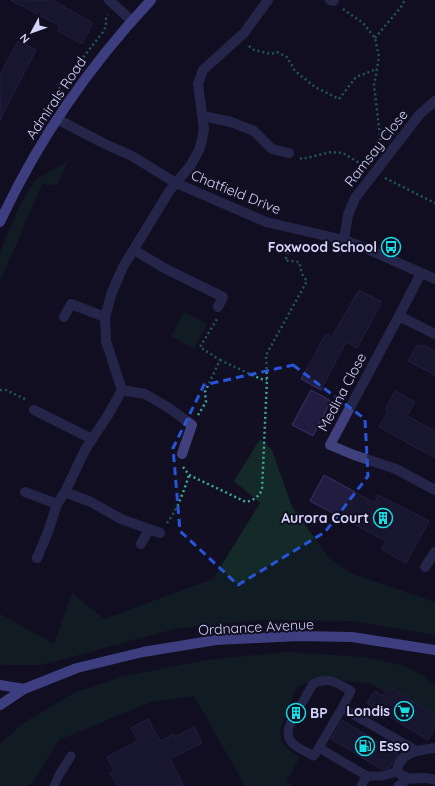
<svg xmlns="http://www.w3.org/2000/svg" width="435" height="786" font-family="Quicksand,sans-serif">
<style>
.green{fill:#132a28}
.building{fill:#221d40;stroke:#39316a}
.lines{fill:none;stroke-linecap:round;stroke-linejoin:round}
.path{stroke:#39aa9b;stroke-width:2.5;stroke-dasharray:2 3;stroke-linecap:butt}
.lane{stroke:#3f407c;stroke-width:9}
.street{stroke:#3f407c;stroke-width:10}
.secondary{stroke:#7378f3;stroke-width:10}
.marked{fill:none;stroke:#2655da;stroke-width:3;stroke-dasharray:8 5;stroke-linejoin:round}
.labels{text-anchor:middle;stroke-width:4;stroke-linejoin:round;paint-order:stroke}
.street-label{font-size:14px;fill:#d5d3fb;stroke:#110f21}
.poi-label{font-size:14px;font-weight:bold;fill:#d5d3fb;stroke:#110f21;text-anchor:end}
</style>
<rect width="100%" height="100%" fill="#110f21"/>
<path class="green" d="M68 161 57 185 42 184 0 282V252L17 211 35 180Z
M184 312 207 324 194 349 171 336Z
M260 439 272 450 292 507 330 559 353 574 435 602V635L353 621 259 620 174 629 42 665H3L0 664V614L54 644 72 593 104 619 213 579 260 503 234 481Z
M287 652 364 657 402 665 424 676 435 685V721L371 684 320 677 296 688 280 731 282 742 286 748 300 757 286 782 293 786H245L194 696 151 702 59 740 33 783 27 786H0V744L25 722 74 693 121 677 206 660Z"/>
<path class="building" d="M10 0H52L93 23 82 44 58 31 60 26Z
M18 41 36 50 0 120V75Z
M359 290 382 302 357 348 346 342 321 390 301 379 326 334 332 337Z
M417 345 422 347 423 345 435 351V375L408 361Z
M311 390 331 401 313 436 292 425Z
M395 391 415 402 407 416 435 431V458L379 427 388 411 385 410Z
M324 475 375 503 378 495 429 521 406 563 381 549 386 541 310 501Z
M389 687 435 715V728L428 740 367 703 375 691 383 696Z
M148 719 160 741 174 734 175 737 194 727 202 743 170 759 184 786H117L110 773 114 771 107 757 138 741 131 728Z
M342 720 398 754 390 767 383 770 331 739Z"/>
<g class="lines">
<path class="path" d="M343 9 363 23 375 38 379 57 374 85 381 144
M375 38 401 7 405 0
M249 46 254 50 271 54 277 52 287 57 295 71 315 87 339 99 356 77 377 69
M35 127 60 87 103 32 106 26V17L108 15
M300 158 302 159 331 152 343 153 364 166
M385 178 435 203
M220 360 261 379H267
M0 390H6L27 400
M198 415 206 402 205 392 220 360 200 347 217 319
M183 467 189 475 246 502C254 500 258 497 262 490L267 379 266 355 307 281 302 274 299 262 285 260 293 241
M167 523C177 510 184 491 189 475"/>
<path class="lane" d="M342 708 351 691C338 683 328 676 313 684L290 724C282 744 300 748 314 756L342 708 417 751
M319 748 367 776H383L397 771
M54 786 59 775 71 756
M361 786 367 776
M398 786 408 779"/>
<path class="street" d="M109 0 132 21
M330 0 333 1 334 0
M203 116 231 122 254 131 272 149 289 153
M57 119 103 143 132 156 176 183 266 222 344 240 365 248 435 279
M344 240 348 215 355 198 420 114 435 101
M134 250 164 268 223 297 218 307
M421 273 399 316 330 445 354 455 396 469 435 490
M399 316 435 334
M64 317 71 304 105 317
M122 390 145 394 169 408 192 425 182 454
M34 410 92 439
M25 492 57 504
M65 492 91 502 121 519 160 533
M141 544 149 529
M37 558 48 532 57 504 65 492 85 450 108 415 122 390 106 341 105 317 112 292 123 267 170 190 191 165 199 150 202 140 204 129 198 84 203 70 244 33 268 0
M425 567 435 552
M435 748C419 750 399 752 397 771 409 785 421 774 435 780"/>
<path class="secondary" d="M0 222C38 140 89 66 151 0
M0 685 24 689
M0 705 24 689 77 668 143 652 216 640 298 636 352 637 435 650"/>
</g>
<path d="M0 0H435V786H0ZM293 365 365 419 368 476 325 532 238 585 180 531 173 448 204 385Z" fill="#110f21" fill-opacity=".55" fill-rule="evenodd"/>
<path class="marked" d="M293 365 365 419 368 476 325 532 238 585 180 531 173 448 204 385Z"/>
<defs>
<symbol id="bus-ring" viewBox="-11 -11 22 22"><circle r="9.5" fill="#110f21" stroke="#14dfe6" stroke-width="1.5"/><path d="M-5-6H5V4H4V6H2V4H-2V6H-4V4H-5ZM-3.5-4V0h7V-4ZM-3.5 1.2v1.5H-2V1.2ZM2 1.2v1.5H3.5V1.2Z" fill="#14dfe6"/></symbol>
<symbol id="building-ring" viewBox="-11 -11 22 22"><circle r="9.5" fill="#110f21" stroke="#14dfe6" stroke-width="1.5"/><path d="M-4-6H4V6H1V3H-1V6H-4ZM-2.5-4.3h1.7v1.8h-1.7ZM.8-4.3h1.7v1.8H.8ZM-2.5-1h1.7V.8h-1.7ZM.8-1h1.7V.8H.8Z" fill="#14dfe6"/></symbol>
<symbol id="supermarket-ring" viewBox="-11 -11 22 22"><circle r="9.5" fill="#110f21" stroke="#14dfe6" stroke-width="1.5"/><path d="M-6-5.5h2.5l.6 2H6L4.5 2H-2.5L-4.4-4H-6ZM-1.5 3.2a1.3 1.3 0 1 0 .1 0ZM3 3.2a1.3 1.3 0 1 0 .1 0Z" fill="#14dfe6"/></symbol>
<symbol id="fuel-ring" viewBox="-11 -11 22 22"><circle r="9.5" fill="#110f21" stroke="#14dfe6" stroke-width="1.5"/><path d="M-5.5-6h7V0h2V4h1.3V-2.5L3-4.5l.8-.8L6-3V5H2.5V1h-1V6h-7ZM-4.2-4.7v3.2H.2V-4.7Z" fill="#14dfe6"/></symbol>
</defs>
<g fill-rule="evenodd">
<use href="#bus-ring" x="380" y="236" width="22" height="22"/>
<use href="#building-ring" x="372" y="507" width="22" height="22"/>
<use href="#supermarket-ring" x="393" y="700" width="22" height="22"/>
<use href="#building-ring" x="285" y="702" width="22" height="22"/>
<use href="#fuel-ring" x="354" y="735" width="22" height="22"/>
</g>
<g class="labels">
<g class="street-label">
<text transform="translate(56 98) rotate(-56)" y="5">Admirals Road</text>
<text transform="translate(376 148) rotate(-52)" y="5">Ramsay Close</text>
<text transform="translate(236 192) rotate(22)" y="5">Chatfield Drive</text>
<text transform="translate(342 392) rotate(-62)" y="5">Medina Close</text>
<text transform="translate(256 627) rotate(-3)" y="5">Ordnance Avenue</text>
</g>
<g class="poi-label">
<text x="377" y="252">Foxwood School</text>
<text x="369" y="523">Aurora Court</text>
<text x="390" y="716">Londis</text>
<text x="310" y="718" text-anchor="start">BP</text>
<text x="379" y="751" text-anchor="start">Esso</text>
</g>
</g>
<g transform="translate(32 32) rotate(229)" stroke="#110f21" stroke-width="3" paint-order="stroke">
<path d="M0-3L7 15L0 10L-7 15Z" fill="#d5d3fb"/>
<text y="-6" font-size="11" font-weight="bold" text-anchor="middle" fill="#d5d3fb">N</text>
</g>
</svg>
